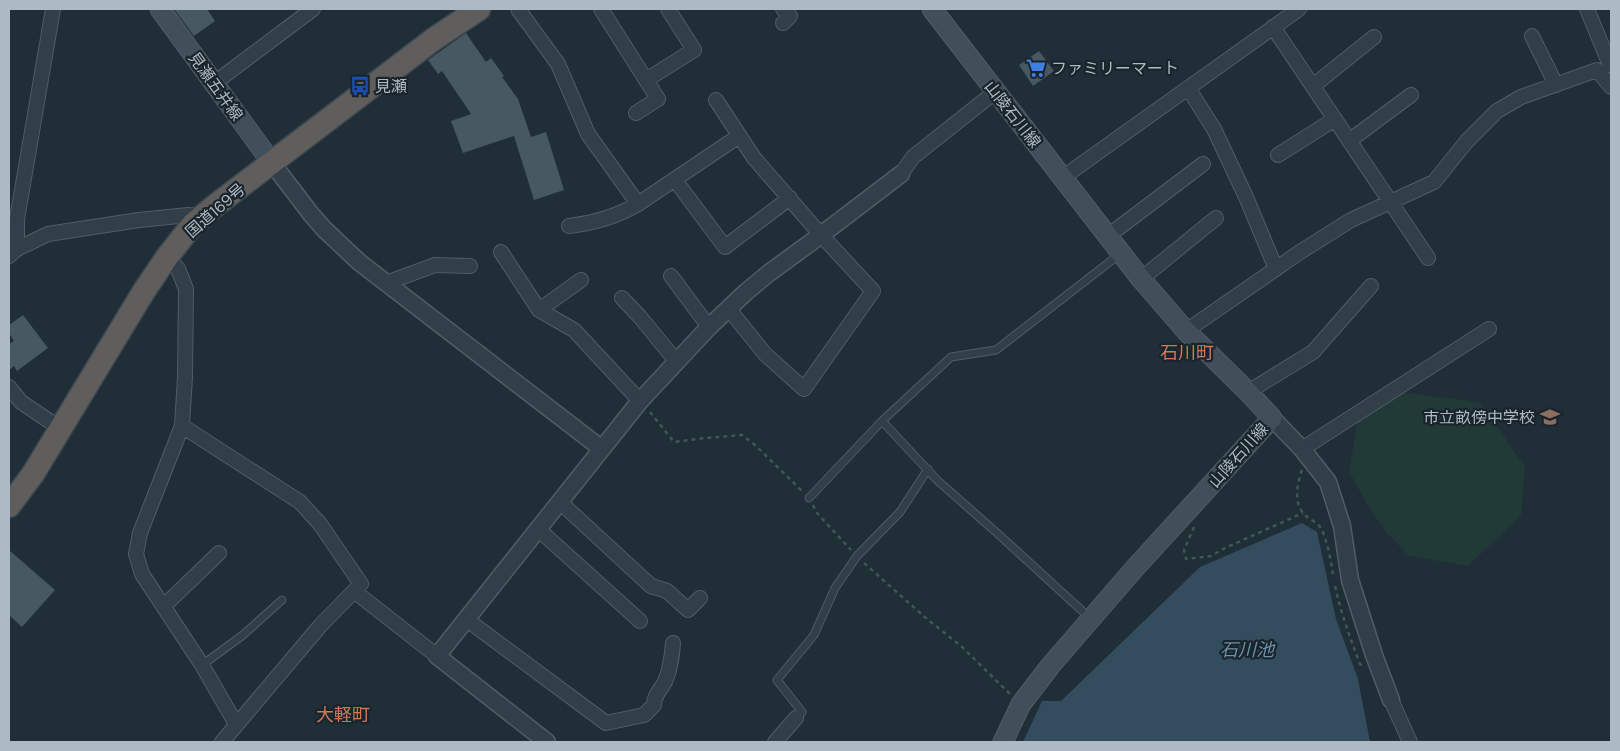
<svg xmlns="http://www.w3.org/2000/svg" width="1620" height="751" font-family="'DM Sans','Noto Sans JP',sans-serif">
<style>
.green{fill:#223a37}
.water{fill:#334d5f}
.building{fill:#475863}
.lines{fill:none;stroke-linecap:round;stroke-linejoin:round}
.service-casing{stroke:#515d65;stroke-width:9}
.minor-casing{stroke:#515d65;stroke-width:16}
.tertiary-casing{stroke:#515d65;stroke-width:19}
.secondary-casing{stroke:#515d65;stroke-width:21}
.trunk-casing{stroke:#3e4a52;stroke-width:25}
.path{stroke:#415755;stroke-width:2.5;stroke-dasharray:4 4;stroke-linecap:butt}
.service{stroke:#333f48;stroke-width:7}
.minor{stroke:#333f48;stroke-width:14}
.tertiary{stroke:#333f48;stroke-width:16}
.secondary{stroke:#414f5b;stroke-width:19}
.trunk{stroke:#605e5c;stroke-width:22}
.labels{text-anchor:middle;stroke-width:4.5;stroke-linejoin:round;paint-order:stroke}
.poi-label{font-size:16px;fill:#adbac4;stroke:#19242c;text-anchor:start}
.street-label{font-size:16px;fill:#adbac4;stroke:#19242c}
.neighbourhood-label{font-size:18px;fill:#d47759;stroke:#19242c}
.water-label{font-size:18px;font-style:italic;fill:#6d92a9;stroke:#19242c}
</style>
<rect width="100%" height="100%" fill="#202e37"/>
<path class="green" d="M1398 392 1480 402 1525 467 1521 515 1468 566 1409 556 1387 533 1368 506 1349 471 1358 420Z"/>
<path class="water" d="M1302 523 1317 532 1336 619 1358 679 1370 742H1023L1042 701H1061L1200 567Z"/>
<path class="building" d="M174 9H207L215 21 194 36Z
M466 33 486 62 491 58 504 76 502 77 518 99 531 137 546 132 564 190 534 200 514 136 463 153 451 121 471 114 442 71 438 74 428 60Z
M1039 51 1054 71 1033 86 1019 65Z
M23 315 48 348 17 371 14 366 9 370V344L14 341 9 333V325Z
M9 550 55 590 22 627 9 615Z"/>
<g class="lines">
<defs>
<path id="service" d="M882 421 937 480 997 533 1090 618
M809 498 882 421 951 357 996 350 1120 254
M202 665 243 635 282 600
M796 718 802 712 777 680 814 635 835 588 857 556 900 512 928 469"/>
<path id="minor" d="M518 9 558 64 588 134 638 204 739 136
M601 9 658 99 636 113
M1587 9 1610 65
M783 23 790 16 783 9
M1273 27 1428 258
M1532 36 1556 85
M646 80 694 50 668 9
M213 84 313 9
M1313 86 1374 37
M1188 88 1214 129 1246 197 1276 269
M716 100 754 158 821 235 873 291 804 389 765 354 728 308
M1349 141 1411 95
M1278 155 1335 119
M901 174 913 157 995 92
M1062 178 1299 9
M675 180 725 247 790 198
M569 226C594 223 616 217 638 204
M1108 236 1203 164
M17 249V219L53 9
M501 252 539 310 574 330 640 401
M9 256 17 249 48 234 139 220 188 215 202 216
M167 257 178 269 186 289 185 377 182 426 140 533 136 554 142 574 202 665 236 724
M671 276 709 327
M1141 279 1216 218
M386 283 435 265 470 266
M622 298 640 317 676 361
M539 310 581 280
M1186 331 1300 252 1351 220 1434 182 1467 141 1497 111 1521 97 1597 70 1611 87
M9 387 21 402 61 429
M1248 392 1313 352 1371 286
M182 426 300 502 320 524 361 584 320 626 222 742
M1302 449 1489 329
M560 502 651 586 667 591 688 610 700 598
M538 529 640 621
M354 591 437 656
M164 606 219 553
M466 619 606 723 644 715 654 705C654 693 662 690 666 679 671 667 672 655 673 643
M1391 700 1410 742
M775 742 796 718"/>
<path id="tertiary" d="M272 163 311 214 324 229 359 262 602 449
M1272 418 1302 449 1328 482 1342 526 1350 580 1374 655 1391 700
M547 742 437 656 640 401 709 327 746 292 769 273 821 235 901 174"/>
<path id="secondary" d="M160 9 272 163
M932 9 1141 279 1186 331 1248 392 1272 418 1135 568 1051 665 1021 704 1003 742"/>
<path id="trunk" d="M9 506 33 474 144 291 167 257 193 224 216 205 434 39 479 9"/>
</defs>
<use href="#service" class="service-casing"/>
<use href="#minor" class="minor-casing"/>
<use href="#tertiary" class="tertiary-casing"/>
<use href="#secondary" class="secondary-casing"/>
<use href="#trunk" class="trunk-casing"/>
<path class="path" d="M650 412 674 442 706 438 742 435 755 445 802 491
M1302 470C1297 484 1293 504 1305 515 1310 520 1319 523 1322 530 1328 544 1331 561 1333 575
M813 505 817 513 851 550
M1194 527 1184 550 1186 559 1211 556 1225 548 1303 513
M864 563 927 619 961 646 1010 694
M1335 586C1341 613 1350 638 1360 664L1363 667"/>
<use href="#service" class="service"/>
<use href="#minor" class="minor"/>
<use href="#tertiary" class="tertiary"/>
<use href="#secondary" class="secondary"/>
<use href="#trunk" class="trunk"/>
</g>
<defs>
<symbol id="supermarket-bare" viewBox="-9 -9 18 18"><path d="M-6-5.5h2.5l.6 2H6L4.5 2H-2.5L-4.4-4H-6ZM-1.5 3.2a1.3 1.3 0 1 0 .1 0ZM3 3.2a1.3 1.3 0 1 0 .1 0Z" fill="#3f7fe0" stroke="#19242c" stroke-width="2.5" paint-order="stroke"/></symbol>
<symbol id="bus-bare" viewBox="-9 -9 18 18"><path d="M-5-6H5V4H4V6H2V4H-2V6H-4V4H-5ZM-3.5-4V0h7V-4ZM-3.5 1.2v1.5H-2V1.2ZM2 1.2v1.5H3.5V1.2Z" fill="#1a4fb4" stroke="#19242c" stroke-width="2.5" paint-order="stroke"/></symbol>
<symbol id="school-bare" viewBox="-9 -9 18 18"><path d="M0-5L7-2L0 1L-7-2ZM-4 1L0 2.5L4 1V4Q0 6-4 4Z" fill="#8d6e63" stroke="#19242c" stroke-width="2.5" paint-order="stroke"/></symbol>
</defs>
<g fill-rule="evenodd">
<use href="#supermarket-bare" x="1022" y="54" width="28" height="28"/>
<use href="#bus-bare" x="346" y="72" width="28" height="28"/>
<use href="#school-bare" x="1536" y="403" width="28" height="28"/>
</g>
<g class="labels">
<g class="poi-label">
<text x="1051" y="74">ファミリーマート</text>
<text x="375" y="92">見瀬</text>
<text x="1535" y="423" text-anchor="end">市立畝傍中学校</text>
</g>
<g class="street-label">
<text transform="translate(216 86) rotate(54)" y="6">見瀬五井線</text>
<text transform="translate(1013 114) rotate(52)" y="6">山陵石川線</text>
<text transform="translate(215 210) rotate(-41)" y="6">国道169号</text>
<text transform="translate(1238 455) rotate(-48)" y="6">山陵石川線</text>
</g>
<g class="neighbourhood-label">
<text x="1187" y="359">石川町</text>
<text x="343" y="721">大軽町</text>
</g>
<g class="water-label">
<text x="1247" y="656">石川池</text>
</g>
</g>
<rect width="1620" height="751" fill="none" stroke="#adbac4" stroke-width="20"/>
</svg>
